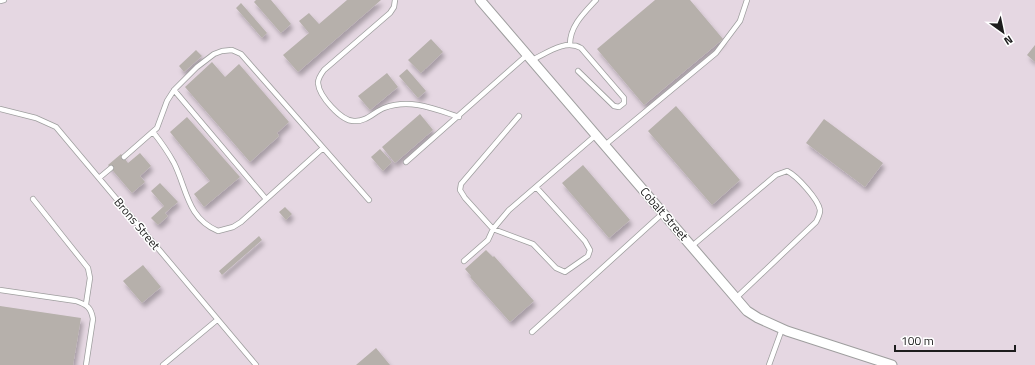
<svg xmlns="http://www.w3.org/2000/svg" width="1035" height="365" font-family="'Titillium Web',sans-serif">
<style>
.industrial{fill:#e5d7e2}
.building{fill:#b6b0ab;filter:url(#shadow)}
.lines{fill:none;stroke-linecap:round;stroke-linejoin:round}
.service-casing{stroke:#9e9e9e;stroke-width:6}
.minor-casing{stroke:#9e9e9e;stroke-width:11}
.service{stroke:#fff;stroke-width:4.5}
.minor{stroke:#fff;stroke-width:9}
.labels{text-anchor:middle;stroke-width:3;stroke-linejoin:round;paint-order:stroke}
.street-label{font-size:12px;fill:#1d1d1d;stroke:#fff}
</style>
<defs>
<filter id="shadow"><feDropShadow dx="2.5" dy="4.5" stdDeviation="2" flood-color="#0004"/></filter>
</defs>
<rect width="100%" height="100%" fill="#edeae4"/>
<path class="industrial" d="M0 0H1035V365H0Z"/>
<path class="building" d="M256 0H271L291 24 281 33 254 2Z
M347 0H381L298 72 283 55 309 33 299 21 309 13 319 24Z
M655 0H690L723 39 644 105 597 49Z
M241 3 267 33 262 38 236 8Z
M431 39 443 52 421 73 408 60Z
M1035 45V62L1027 55Z
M196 50 202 56 184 72 179 66Z
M212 62 225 77 239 64 289 122 277 133 279 136 250 162 185 87Z
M407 69 426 91 418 98 399 76Z
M387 73 398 87 370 110 358 96Z
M676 106 740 180 712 205 648 131Z
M420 114 433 130 395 163 382 147Z
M187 117 240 177 204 207 194 194 210 181 170 132Z
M824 119 883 163 865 187 806 143Z
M380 149 392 162 383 171 371 157Z
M140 153 151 166 140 176 145 182 132 193 108 165 121 154 128 163Z
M583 165 630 220 609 238 562 183Z
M160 183 178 202 165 213 168 216 158 225 151 218 164 206 151 191Z
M285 207 292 214 286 220 279 212Z
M259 236 262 240 222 275 219 271Z
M486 250 493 257 494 256 534 301 510 322 470 277 471 276 465 269Z
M143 265 161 287 142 303 123 281Z
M0 306 81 318 73 365H0Z
M376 348 390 365H356Z"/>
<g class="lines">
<defs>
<path id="service" d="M395 0 394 7 390 13 324 70C321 74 318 78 318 83 319 96 341 121 354 121 366 122 374 112 384 108 410 98 435 109 459 117
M0 1 4 0
M570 44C570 26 584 13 596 0
M532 60C547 53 565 39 581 48L624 98V103L619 107 614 106 578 71
M174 90 266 199
M0 109 36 118 56 127 256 365
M519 116 461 184 460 190 465 198 493 229 533 244 556 268 565 272 588 256 590 250 585 241 536 187
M153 132C161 142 168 152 174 163 187 189 187 218 218 231L233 227 241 222 323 148
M605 145 716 53 740 21 747 0
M124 157 157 128 167 101 174 90 197 67 214 54 222 51 232 50 241 54 369 200
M406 162 527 55
M99 178 111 168
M33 199 88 268 90 278 86 304
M692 246 776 175 787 171C797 176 818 199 820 210 820 215 818 218 816 222L736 298
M464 261 488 240 493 229 509 210 596 135
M0 290 76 301C87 305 91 307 93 319L86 365
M532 332 663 213
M163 365 217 320
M769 365 782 329"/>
<path id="minor" d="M480 0 747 311 758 318 787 331 892 365"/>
</defs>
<use href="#service" class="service-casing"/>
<use href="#minor" class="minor-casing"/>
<use href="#service" class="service"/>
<use href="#minor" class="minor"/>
</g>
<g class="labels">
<g class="street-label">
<text transform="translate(664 214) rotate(49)" y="4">Cobalt Street</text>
<text transform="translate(137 224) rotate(50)" y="4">Brons Street</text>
</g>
</g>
<g transform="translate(1003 32) rotate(147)" stroke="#ffffff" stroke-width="3" paint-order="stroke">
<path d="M0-3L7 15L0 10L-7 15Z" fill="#1d1d1d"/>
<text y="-6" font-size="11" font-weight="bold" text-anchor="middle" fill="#1d1d1d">N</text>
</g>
<path d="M895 345v6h120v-6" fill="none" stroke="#1d1d1d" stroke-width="2"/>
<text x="901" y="345" font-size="12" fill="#1d1d1d" stroke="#ffffff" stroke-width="3" paint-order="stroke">100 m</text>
</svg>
